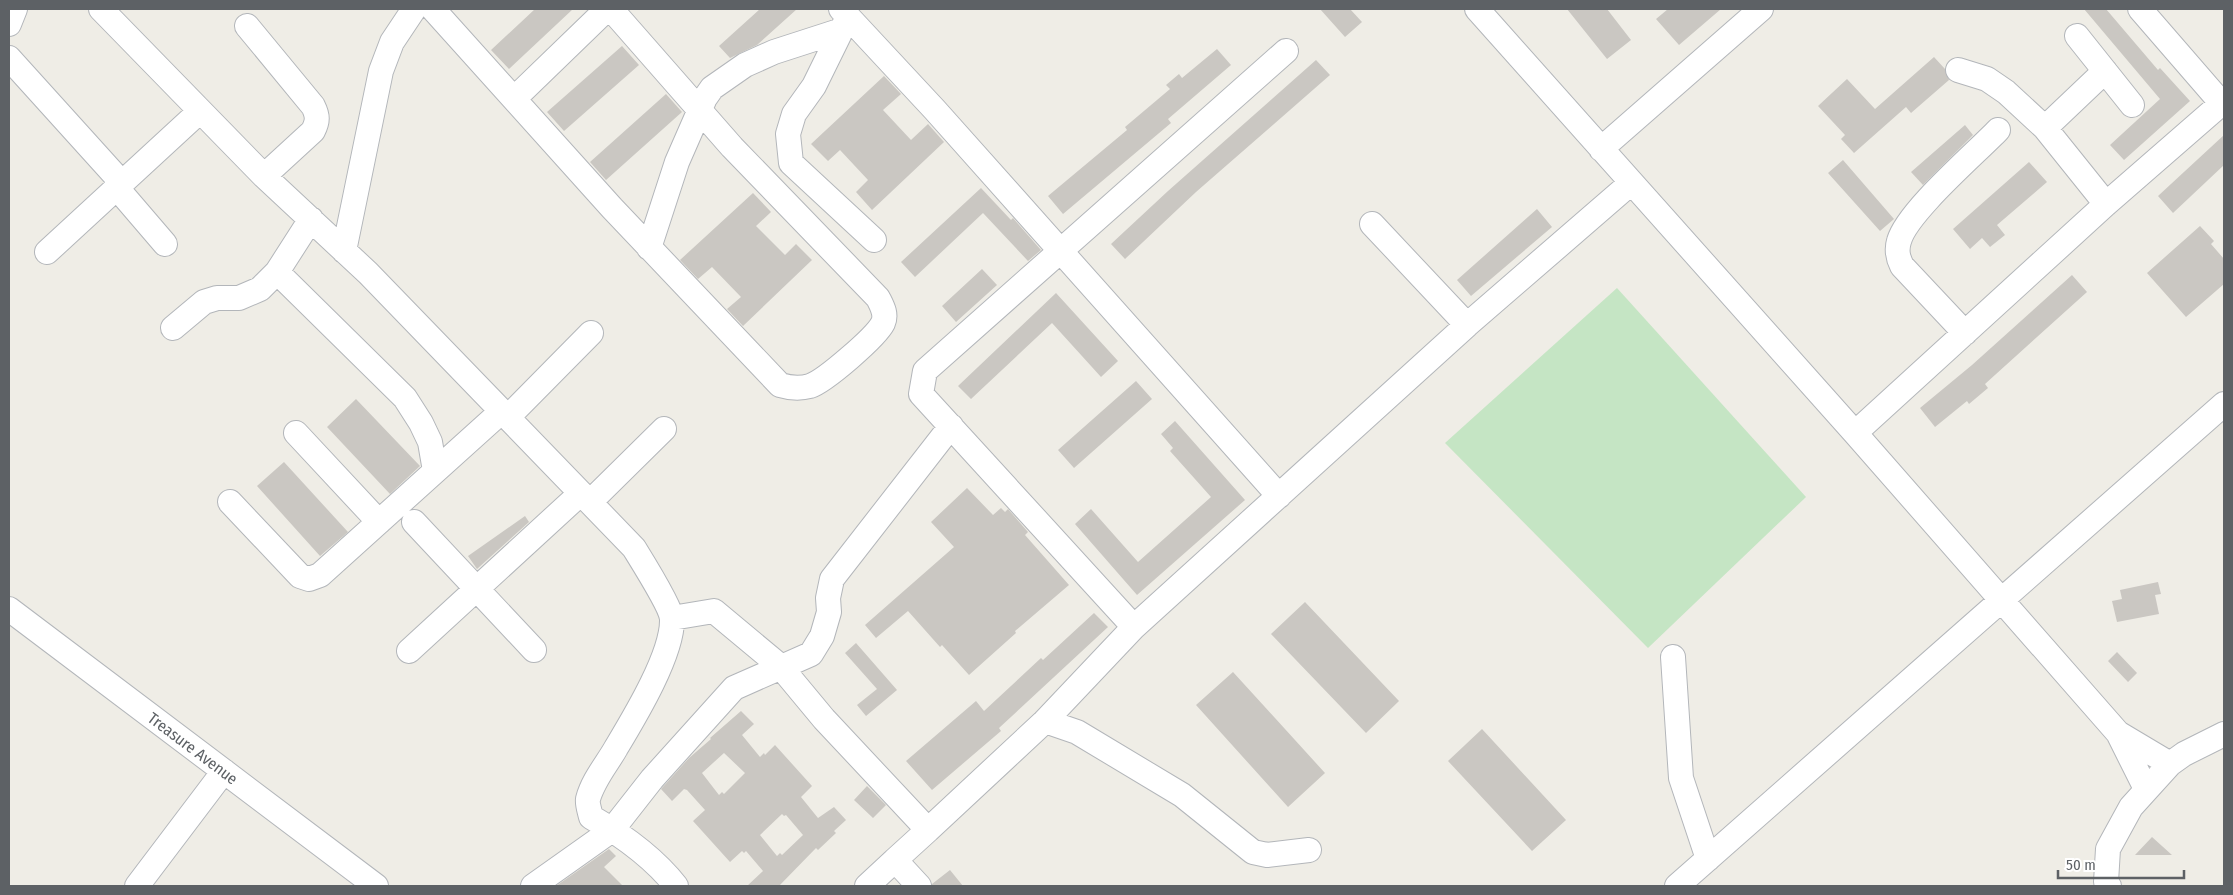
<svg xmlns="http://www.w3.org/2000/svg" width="2233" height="895" font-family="'Fira Sans Condensed',sans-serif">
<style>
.green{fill:#c5e5c4}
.building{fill:#cac7c2;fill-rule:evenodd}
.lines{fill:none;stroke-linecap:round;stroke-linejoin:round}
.minor-casing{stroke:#b3b6ba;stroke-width:26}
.minor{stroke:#fff;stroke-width:24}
.labels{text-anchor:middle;stroke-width:4.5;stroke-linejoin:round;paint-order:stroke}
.street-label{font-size:16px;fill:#5d6165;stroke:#fff}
</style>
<rect width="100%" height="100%" fill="#efede6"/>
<path class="green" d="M1617 288 1806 497 1648 648 1445 443Z"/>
<path class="building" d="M535 9H573L509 69 491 50Z
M760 9H797L757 45 730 58 719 46Z
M1320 9H1350L1362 22 1345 37Z
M1567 9H1607L1631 40 1607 59Z
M1668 9H1721L1679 45 1656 19Z
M2084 9H2106L2158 70 2160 68 2190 101 2124 160 2110 145 2160 99Z
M622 46 639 65 564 131 547 112Z
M1217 49 1231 65 1168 119 1171 123 1063 214 1048 196 1127 130 1125 127 1170 89 1166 85 1179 74 1182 78Z
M1934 57 1945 69 1949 80 1911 113 1906 107 1854 153 1841 139 1845 135 1818 106 1847 79 1875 109Z
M1316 60 1330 75 1196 192 1125 259 1111 244 1168 191Z
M884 76 901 94 883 110 911 140 928 124 944 142 872 210 856 192 868 180 840 150 828 161 811 144Z
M666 94 682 112 606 180 590 162Z
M1965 125 1973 135 1923 185 1911 172Z
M2224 135V165L2173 213 2158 196Z
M1843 160 1894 219 1880 231 1828 173Z
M2029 162 2047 182 1997 225 2005 235 1990 247 1982 238 1970 249 1953 229Z
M981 188 1011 220 1013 218 1041 250 1028 261 983 213 915 277 901 262Z
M753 193 771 212 756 226 785 255 796 244 812 260 743 326 727 309 741 297 712 267 698 279 680 260Z
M1537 209 1552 227 1471 296 1457 280Z
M2200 226 2214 241 2211 244 2224 259V284L2186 317 2147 273Z
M982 269 997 285 956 322 942 306Z
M2072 275 2087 292 1985 384 1988 388 1969 404 1967 401 1935 427 1920 408 1972 365Z
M1056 293 1118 361 1101 377 1052 323 971 399 958 386Z
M1136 381 1152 399 1074 468 1058 450Z
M356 399 420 466 390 494 327 427Z
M1175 421 1245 500 1137 595 1075 524 1091 509 1138 562 1211 497 1170 451 1173 448 1161 434Z
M284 462 348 532 320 556 257 486Z
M967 488 993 515 1001 508 1005 512 1008 509 1028 532 1025 535 1069 585 1015 631 1016 633 969 675 942 645 940 647 908 611 876 638 865 625 954 547 931 522Z
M525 516 529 522 477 569 468 556Z
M2158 582 2161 594 2155 595 2159 614 2117 622 2112 601 2122 599 2120 590Z
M1305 602 1399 701 1366 733 1271 634Z
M1094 613 1108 627 999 728 1001 731 932 790 906 761 976 701 984 711 1041 658 1043 660Z
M856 643 897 690 866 716 857 705 877 689 845 653Z
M2117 652 2137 673 2128 682 2108 661Z
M1233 672 1325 773 1288 807 1196 705Z
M741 711 754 724 742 735 760 757 764 753 765 755 775 745 812 786 801 797 818 818 834 807 846 820 834 831 836 833 818 850 816 848 779 886H747L763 871 746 851 744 853 742 851 730 862 693 821 705 810 687 790 684 789 672 801 661 789 689 758 711 739 710 738ZM724 753 745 773 724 794 722 792 719 795 702 773ZM782 814 784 816 786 815 803 835 782 855 780 853 777 856 760 835Z
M1482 729 1566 820 1532 851 1448 761Z
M867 786 886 805 873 818 854 800Z
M2152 837 2172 855H2135Z
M609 849 616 856 604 867 623 886H556Z
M950 870 963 886H932V884Z"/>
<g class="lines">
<defs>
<path id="minor" d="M101 9 264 176 368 273 634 548C642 561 671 607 672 619 673 654 634 718 616 748 607 764 593 780 588 799 587 804 590 812 591 817 622 835 654 858 676 886
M433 9 612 208 780 385C790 388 799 389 810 386 825 381 876 337 883 323 887 314 882 306 878 298L732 147 611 9
M841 9 935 110 1279 496
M1477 9 1855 433 2118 733 2146 789
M2140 9 2224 106
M845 23 814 86 794 114 788 134 791 163 874 240
M9 24 15 9
M247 26 313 106C318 116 318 121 313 131L264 176
M2077 36 2132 105
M9 58 122 183
M1958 70 1987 79 2006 92 2045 128 2106 204
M514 99 607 9
M2045 128 2105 71
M1601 149 1761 9
M117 188 165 244
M311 219 277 272 405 398 421 423 430 442 435 471
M1372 224 1467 325
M649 248 677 162 705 98 712 88 745 65 774 52 842 30
M344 251 381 71 392 42 414 9
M47 252 199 112
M173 328 204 302 217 298H239L260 289 277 272
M1965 333 1902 266C1898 258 1896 251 1899 241 1907 212 1975 154 1998 130
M508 417 591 333
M296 433 379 522
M1855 433 2106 204 2222 103
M230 502 300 576 309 579 320 575 502 411
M590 502 664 429
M414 522 534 650
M9 609 376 886
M672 618 714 611 780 666 824 719 928 830 895 860
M1134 627 921 394 925 371 1286 51
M409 651 581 493
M1673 657 1681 778 1708 859
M1045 721 1077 732 1182 795 1253 852 1267 855 1309 850
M2118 733 2170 764
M928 830 1045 721 1134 627 1467 325 1631 183
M137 886 224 771
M533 886 612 830 652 779 734 688 811 654 822 636 829 612 828 598 832 579 951 426
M867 886 895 860 919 886
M1677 886 2224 404
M2109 886 2106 882 2108 849 2131 807 2170 764 2184 754 2224 734"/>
</defs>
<use href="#minor" class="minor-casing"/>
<use href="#minor" class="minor"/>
</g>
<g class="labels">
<g class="street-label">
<text transform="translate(193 748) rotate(37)" y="6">Treasure Avenue</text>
</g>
</g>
<rect width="2233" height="895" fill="none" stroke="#5d6165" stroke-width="20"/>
<path d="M2058 870v8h126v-8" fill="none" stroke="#5d6165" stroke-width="2.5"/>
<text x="2066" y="870" font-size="15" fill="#5d6165" stroke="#ffffff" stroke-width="4" paint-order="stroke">50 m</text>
</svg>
